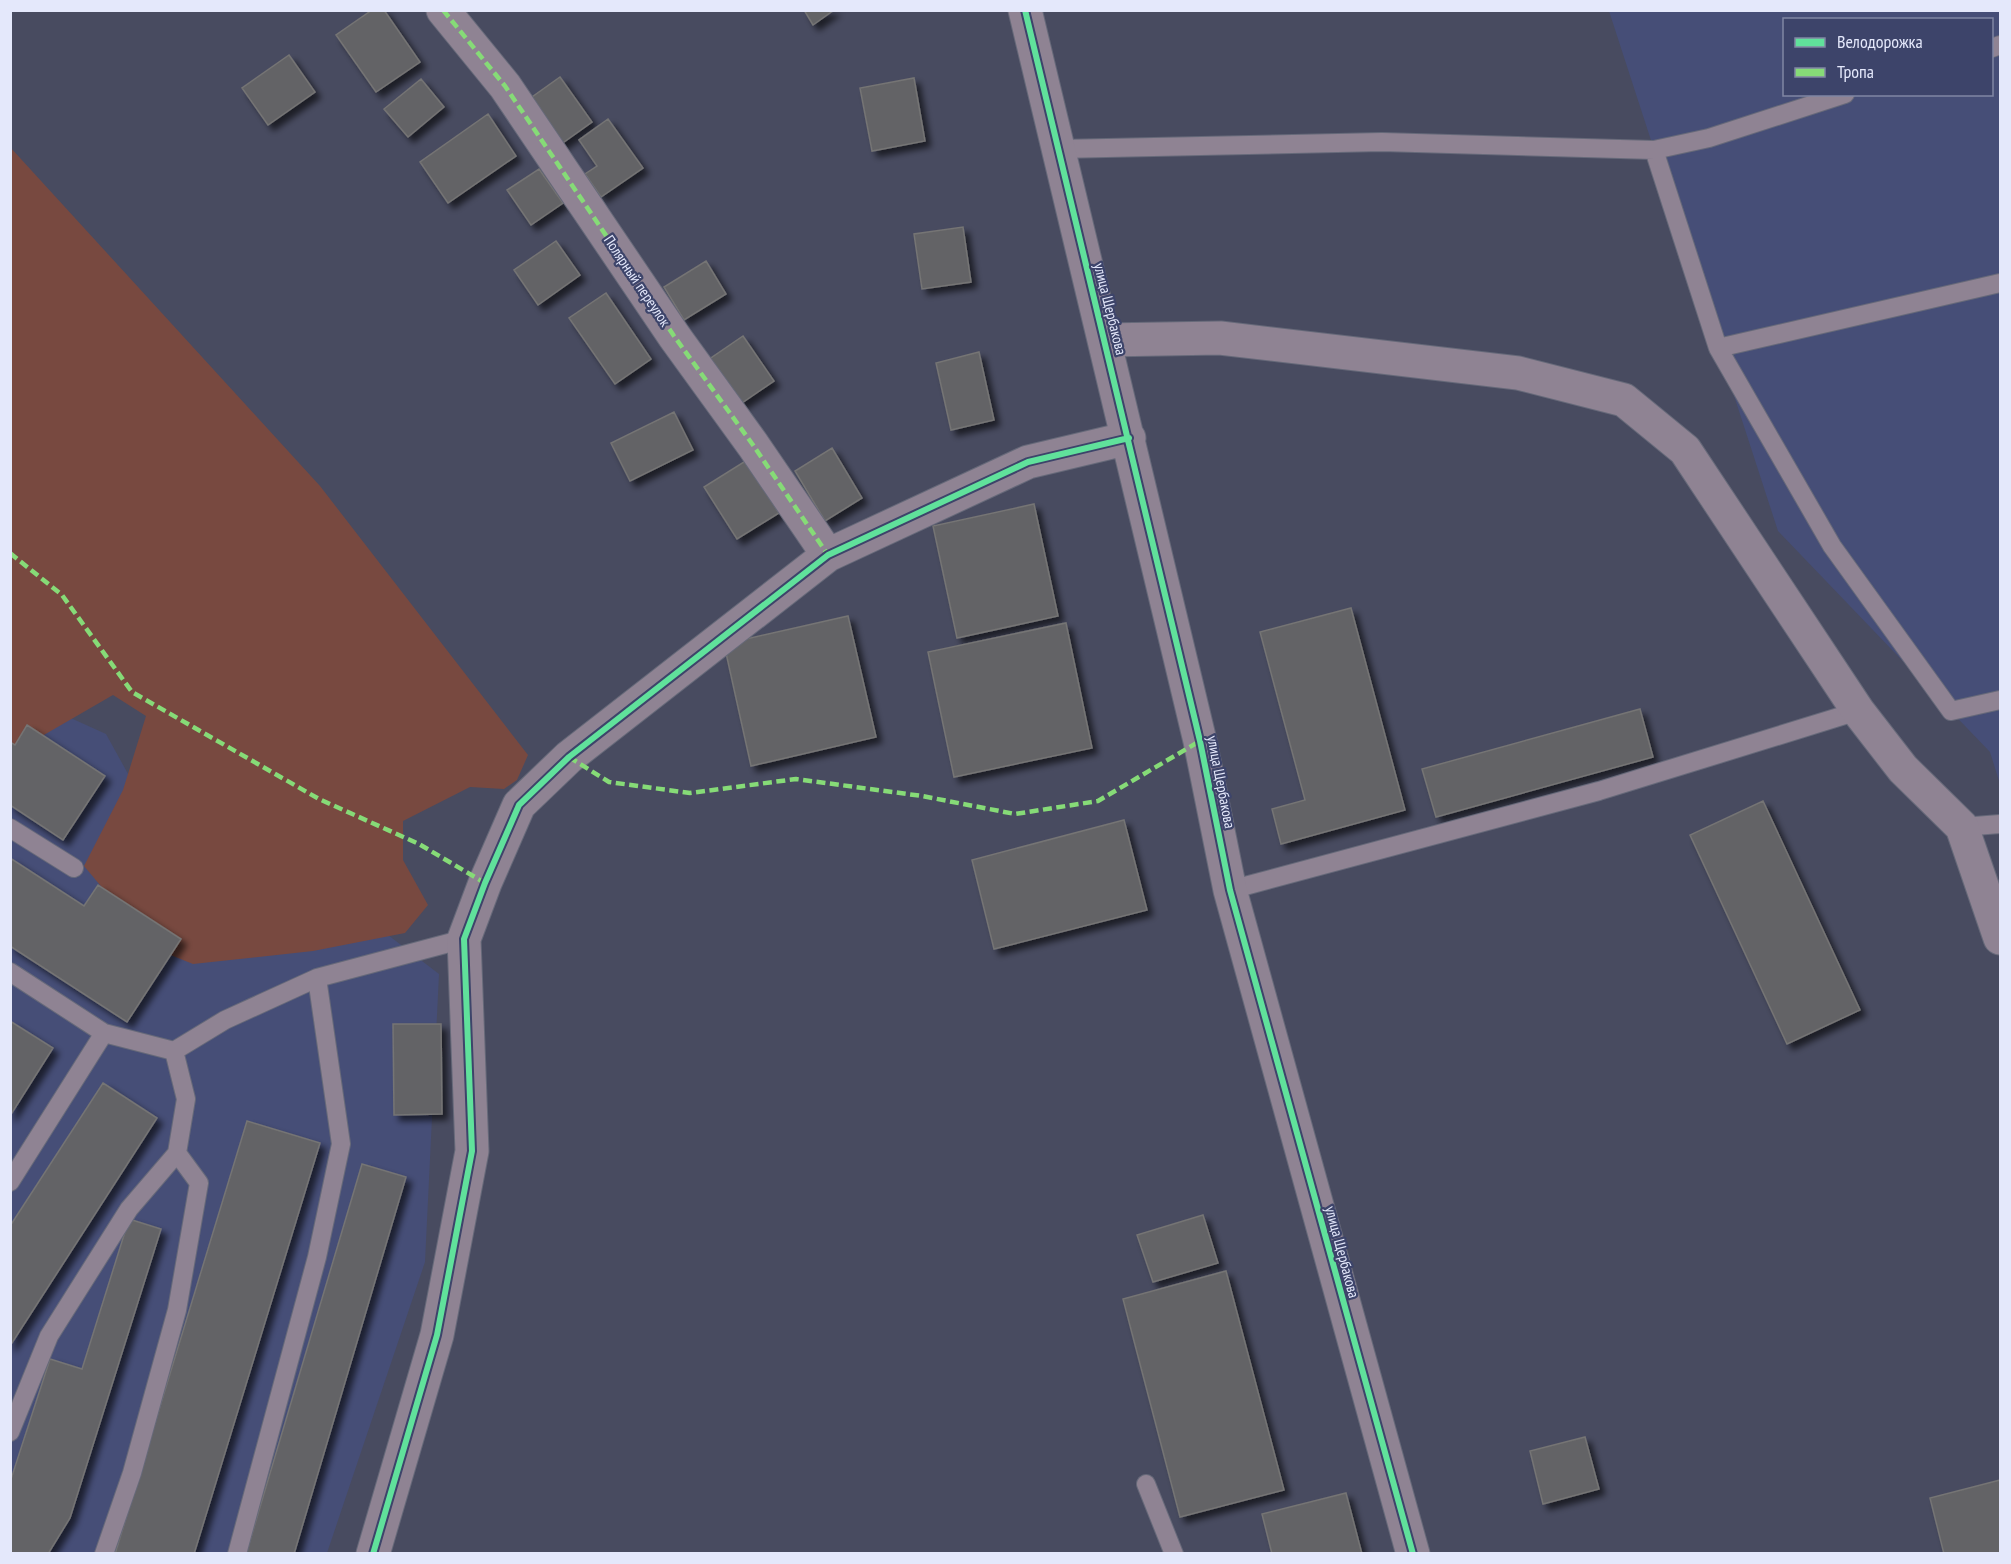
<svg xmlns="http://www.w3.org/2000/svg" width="2011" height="1564" font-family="'PT Sans Narrow',sans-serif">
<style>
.built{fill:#464e77;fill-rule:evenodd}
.green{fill:#784940}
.building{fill:#646466;stroke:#757474;stroke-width:1.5;filter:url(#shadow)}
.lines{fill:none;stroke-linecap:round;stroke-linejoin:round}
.lane-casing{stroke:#666979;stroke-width:20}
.street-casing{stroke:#666979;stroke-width:35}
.lane{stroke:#8f8393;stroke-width:18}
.street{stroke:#8f8393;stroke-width:33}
.quiet{stroke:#86db77;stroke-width:4.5;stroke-dasharray:9 4.5;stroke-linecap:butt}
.cycleway-casing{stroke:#3d446a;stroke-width:10}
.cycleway{stroke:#60e19b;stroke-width:6}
.labels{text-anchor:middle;stroke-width:4.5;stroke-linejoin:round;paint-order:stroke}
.street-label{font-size:15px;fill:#e4e8fb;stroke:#3d446a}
</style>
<defs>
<filter id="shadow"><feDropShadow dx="5.5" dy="5.5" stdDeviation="3" flood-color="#0009"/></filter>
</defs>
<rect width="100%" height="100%" fill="#484b60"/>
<path class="built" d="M1609 11H2000V784L1990 752 1778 531ZM1784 20H1992V94H1784Z
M11 691 106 734 186 879 388 935 439 974 425 1262 327 1553 11 1554Z"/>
<path class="green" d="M10 147 320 486 528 755 517 780 504 789 470 787 403 821V860L428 905 405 933 313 951 193 964 153 948 84 866 123 790 146 716 113 695 11 754Z"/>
<path class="building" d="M372 10H384L420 62 376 92 336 35Z
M804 10H834L813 25Z
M289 55 315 92 268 125 242 88Z
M560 77 592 122 557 147 525 102Z
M914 78 925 141 872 151 860 88Z
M421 79 444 107 408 137 384 109Z
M488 114 516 156 448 203 420 162Z
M608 119 643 168 601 197 585 174 597 166 579 140Z
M539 169 563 203 531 225 507 190Z
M963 227 971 282 922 289 914 234Z
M556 241 580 275 538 305 514 270Z
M706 261 726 294 684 320 664 287Z
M606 293 651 359 615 384 569 318Z
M743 336 774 381 739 405 708 360Z
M979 352 994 420 951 430 936 363Z
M674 412 693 450 630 481 611 443Z
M832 448 862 498 825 521 795 471Z
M747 460 779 513 737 539 704 487Z
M1034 504 1058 616 957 638 933 526Z
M1351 608 1405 810 1281 844 1272 809 1305 800 1260 632Z
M848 616 876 737 751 766 724 644Z
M1066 623 1092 748 954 777 928 652Z
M1640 709 1653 757 1436 817 1422 769Z
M27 725 105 776 63 840 10 805V742L15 745Z
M1763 801 1860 1010 1787 1044 1690 835Z
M1124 820 1147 910 994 949 972 860Z
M10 858 84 906 98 885 181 939 127 1022 10 946Z
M10 1021 53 1048 10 1116Z
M393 1024H441L442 1114 394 1115Z
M103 1083 157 1118 10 1346V1226Z
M247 1121 320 1143 194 1554H115Z
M362 1164 406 1177 294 1554H246Z
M1203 1215 1218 1263 1153 1282 1137 1235Z
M129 1219 161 1229 70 1518 48 1554H10V1482L50 1359 82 1369Z
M1226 1271 1284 1490 1180 1517 1123 1299Z
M1585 1437 1599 1489 1543 1504 1530 1451Z
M2000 1480V1554H1944L1930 1498Z
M1346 1493 1362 1554H1272L1262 1514Z"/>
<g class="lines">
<defs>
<path id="lane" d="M1992 48 2000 45
M1059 149 1382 142 1654 150 1709 138 1845 94
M1654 150 1718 348 2000 283
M1718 348 1832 546 1951 711 2000 700
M1962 827 2000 824
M10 828 74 868
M1230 890 1599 791 1858 711
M10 972 104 1033 174 1051 225 1020 317 978 464 939
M10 1182 104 1033
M10 1432 49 1336 129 1209 177 1153 186 1099 174 1051
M1146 1484 1174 1554
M104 1554 132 1473 177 1310 199 1183 177 1153
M237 1554 317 1257 341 1144 317 978"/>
<path id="street" d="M443 10 505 86 674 336 753 445 828 555
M1025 10 1200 741 1230 890 1413 1554
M1105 340 1220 338 1518 373 1624 400 1685 450 1858 711 1903 769 1962 827 2000 938
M373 1554 437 1335 472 1151 464 939 485 883 519 805 569 757 828 555 1028 462 1129 438"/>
</defs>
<use href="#lane" class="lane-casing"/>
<use href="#street" class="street-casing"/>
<use href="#lane" class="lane"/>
<use href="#street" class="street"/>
<path class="quiet" d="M443 10 505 86 674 336 753 445 828 555
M10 553 62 595 132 692 319 799 419 844 485 883
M569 757 609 782 690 793 796 779 922 796 1015 814 1098 801 1200 741"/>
<defs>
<path id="cycleway" d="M1025 10 1200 741 1230 890 1413 1554
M373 1554 437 1335 472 1151 464 939 485 883 519 805 569 757 828 555 1028 462 1129 438"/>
</defs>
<use href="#cycleway" class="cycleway-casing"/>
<use href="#cycleway" class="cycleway"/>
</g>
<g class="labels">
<g class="street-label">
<text transform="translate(637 281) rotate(56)" y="5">Полярный переулок</text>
<text transform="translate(1110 309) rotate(76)" y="5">улица Щербакова</text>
<text transform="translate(1221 782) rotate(79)" y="5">улица Щербакова</text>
<text transform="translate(1342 1252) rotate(75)" y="5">улица Щербакова</text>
</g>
</g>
<rect width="2011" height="1564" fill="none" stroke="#e4e8fb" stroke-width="24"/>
<rect x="1783" y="18" width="210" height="78" fill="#3d446a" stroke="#8086a4" stroke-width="1.5"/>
<rect x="1795" y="38" width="30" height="9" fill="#60e19b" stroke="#8086a4" stroke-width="1.5"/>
<text x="1837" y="48" font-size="18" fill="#e4e8fb">Велодорожка</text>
<rect x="1795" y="68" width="30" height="9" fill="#86db77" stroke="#8086a4" stroke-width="1.5"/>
<text x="1837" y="78" font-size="18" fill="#e4e8fb">Тропа</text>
</svg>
